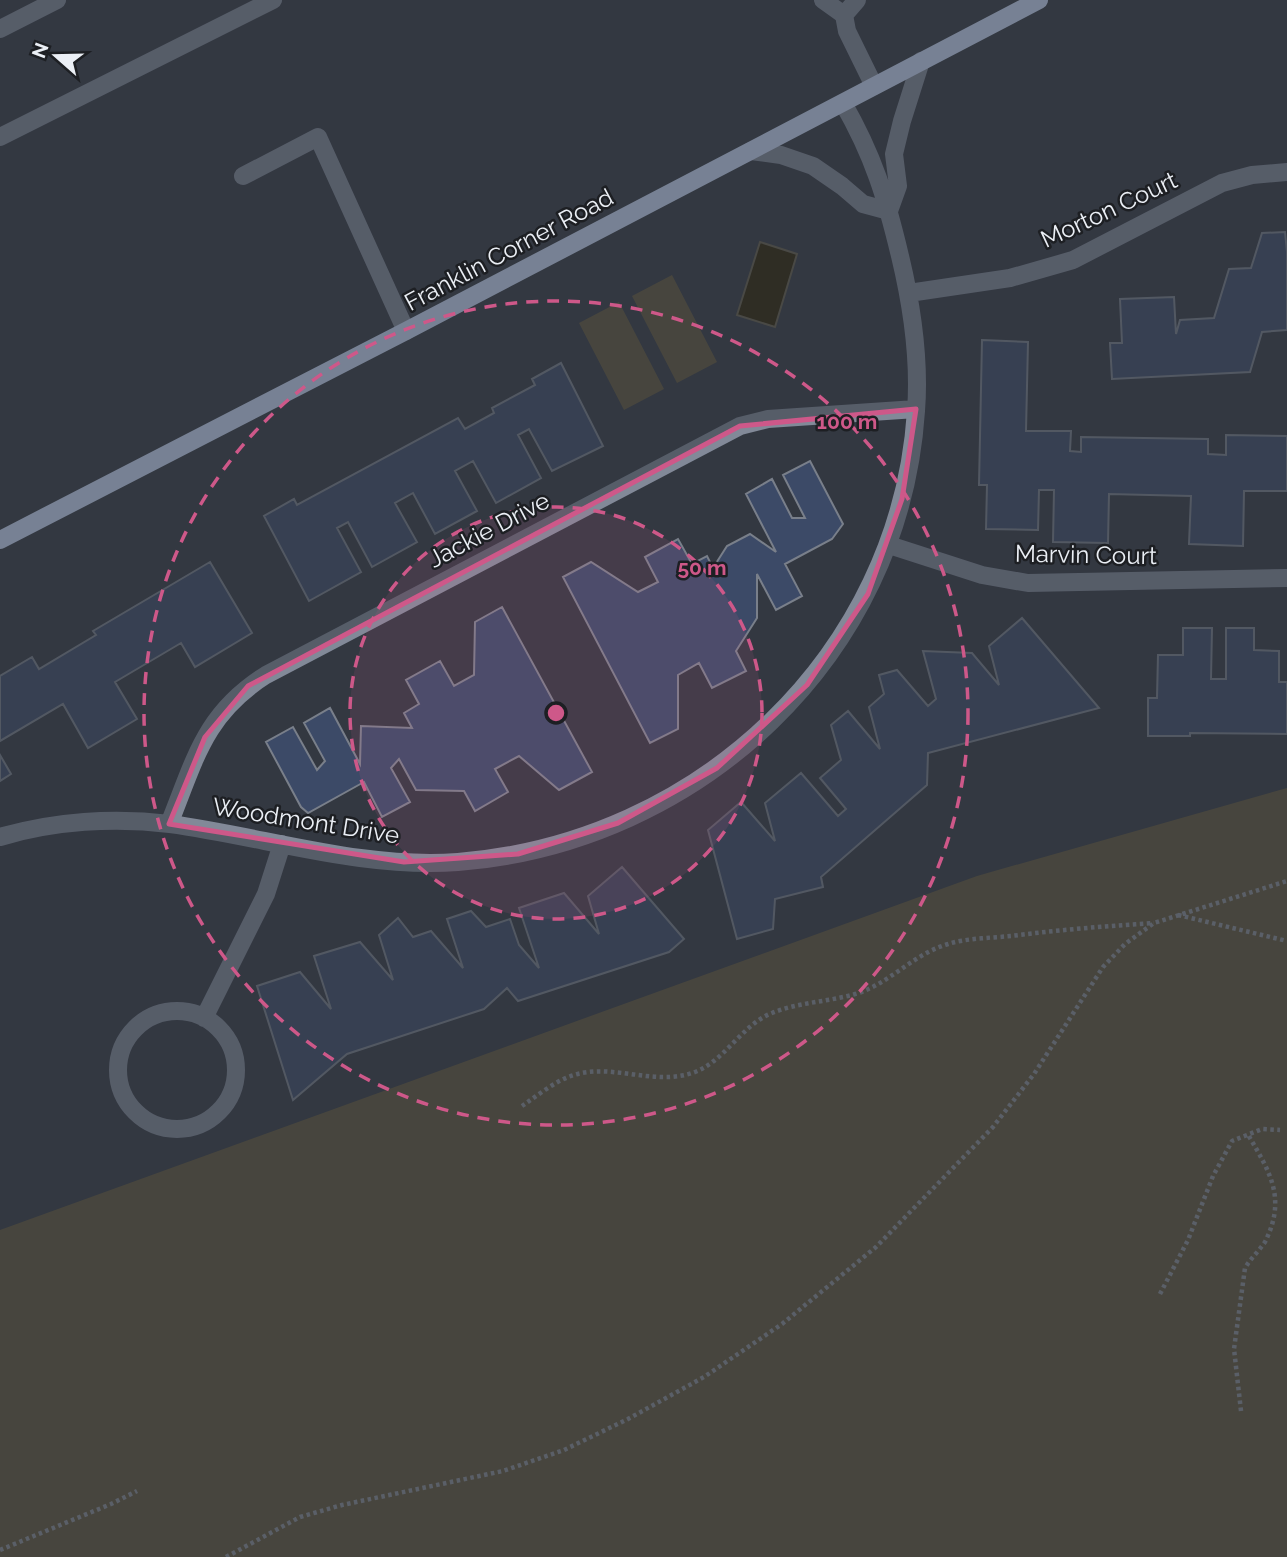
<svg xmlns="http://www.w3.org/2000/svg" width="1287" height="1557" font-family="Raleway,sans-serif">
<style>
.green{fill:#61563a}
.water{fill:#2a1f00;stroke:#645d4a;stroke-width:2}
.building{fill:#3c4a67;stroke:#797f8a;stroke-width:2}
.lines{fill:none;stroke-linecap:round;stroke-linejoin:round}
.path{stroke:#8b8f97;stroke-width:4.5;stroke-dasharray:3.5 3.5;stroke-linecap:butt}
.minor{stroke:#828998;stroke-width:18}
.major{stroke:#cbdaf8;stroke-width:18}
.marked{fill:none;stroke:#ce5889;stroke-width:5;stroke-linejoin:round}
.ring{fill:none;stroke:#ce5889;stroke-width:3.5;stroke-dasharray:12 9}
.labels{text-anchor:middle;stroke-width:5;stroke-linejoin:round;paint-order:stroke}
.street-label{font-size:24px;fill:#ebeff5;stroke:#1d1f23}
.centre{fill:#ce5889;stroke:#1d1f23;stroke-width:3.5}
.ring-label{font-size:21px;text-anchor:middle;font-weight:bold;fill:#ce5889;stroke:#1d1f23;stroke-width:5;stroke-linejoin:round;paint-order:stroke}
</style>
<rect width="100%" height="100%" fill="#333841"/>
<path class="green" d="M672 275 717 362 677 383 632 296Z
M619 302 664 389 624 410 579 323Z
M1287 788V1557H0V1230L977 876Z"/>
<path class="water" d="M760 242 797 254 775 327 737 315Z"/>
<path class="building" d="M1285 232 1287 252V330L1262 332 1250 372 1112 379 1110 343H1122L1120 299 1174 297 1176 334 1180 320 1214 318 1229 269 1251 268 1262 233Z
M982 340 1028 342 1026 431H1071L1070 451 1081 452V437L1208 439V454L1226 455V435L1287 436V491H1244L1243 546 1189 544 1191 496 1109 494 1108 543 1053 542 1054 490H1039L1038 530 986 529 987 485H979Z
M561 363 603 446 552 471 529 429 518 435 541 478 496 503 473 461 455 471 477 511 435 534 413 493 395 503 417 542 372 567 348 522 337 528 361 572 309 601 264 516 294 499 297 505 458 418 465 429 494 413 492 408 535 385 532 379Z
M810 461 843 524 832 539 785 564 802 596 776 610 757 574V618L736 651 746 671 712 688 699 663 678 675V729L650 743 563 577 591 562 638 592 658 582 645 557 678 539 692 564 707 556 713 568 727 546 750 534 776 552 746 494 772 479 792 518H805L783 475Z
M210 562 252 633 195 667 181 643 115 682 137 719 88 748 63 704 0 741V676L32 657 39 669 96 635 93 631Z
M502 607 592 772 559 790 519 756 495 769 508 792 475 811 464 791 416 790 399 759 391 768 410 802 382 817 364 782 308 813 301 807 266 742 293 727 317 770 325 761 304 723 330 708 360 764 361 726 412 728 404 713 419 704 406 680 440 661 454 686 474 675 475 622Z
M1022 618 1099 708 928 753 927 785 821 877 823 887 775 899 773 929 737 939 708 830 741 802 775 841 765 803 801 773 838 816 846 809 820 778 841 760 831 725 848 711 880 749 869 707 884 694 879 675 897 670 928 706 936 699 923 651 972 653 999 685 989 646Z
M1183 628H1212L1211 679H1226V628H1254V650L1279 651V682H1287V734L1190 733V736H1148V698H1157L1158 655H1183Z
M0 755 11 774 0 781Z
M622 867 684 939 669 952 518 1001 507 988 484 1009 347 1054 293 1100 257 986 300 972 331 1009 314 956 360 942 393 980 379 935 398 918 413 937 431 931 463 968 447 919 471 911 486 927 510 919 519 945 539 968 519 908 564 893 599 934 588 896Z"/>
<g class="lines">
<path class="path" d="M1178 915 1287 941
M522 1106C540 1094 559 1077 582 1073 618 1066 656 1085 692 1073 724 1063 741 1025 772 1013 799 1002 828 1002 855 994 888 985 913 954 948 944 967 938 991 938 1011 936 1058 930 1106 926 1154 923
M1160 1294 1188 1240 1213 1176 1232 1141 1262 1129 1280 1130
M1241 1411 1234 1349 1245 1268C1251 1258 1259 1251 1265 1242 1287 1198 1270 1172 1247 1133
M0 1550 111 1504 137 1491
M226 1557 300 1517 342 1505 503 1471 564 1450 628 1419 704 1377 782 1324 876 1247 993 1127 1034 1074 1103 967 1125 944 1154 923 1287 881"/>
<path class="minor" d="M823 0 844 15 847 31 874 86
M844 15 857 0
M0 29 57 0
M0 137 273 0
M751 151 781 155 813 166 842 186 863 204 889 211 898 186 894 154 902 121 921 61
M243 176 318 137 406 331
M909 293 1010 278 1073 260 1222 183 1252 175 1287 172
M889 545 982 575 1028 583 1287 578
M169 824C195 760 204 714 266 675L740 426 768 419 916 409
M0 837C54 821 114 817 170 824 266 837 360 869 458 862 699 843 900 656 916 411 920 359 912 306 900 256 886 197 873 155 843 103
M118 1070a59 59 0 1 1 118 0a59 59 0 1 1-118 0Z
M204 1018 266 894 282 844"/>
<path class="major" d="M0 540 406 331 1039 0"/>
</g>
<path d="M0 0H1287V1557H0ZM916 409 902 499 868 594 807 685 717 768 618 823 518 854 404 862 169 824 205 737 248 686 740 426Z" fill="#333841" fill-opacity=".55" fill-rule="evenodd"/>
<path class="marked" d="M916 409 902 499 868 594 807 685 717 768 618 823 518 854 404 862 169 824 205 737 248 686 740 426Z"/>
<circle cx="556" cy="713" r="206" fill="#ce5889" fill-opacity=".12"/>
<g class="ring">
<circle cx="556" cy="713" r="206"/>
<circle cx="556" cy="713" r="412"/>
</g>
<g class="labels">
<g class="street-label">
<text transform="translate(1109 210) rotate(-25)" y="8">Morton Court</text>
<text transform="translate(509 250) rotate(-28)" y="8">Franklin Corner Road</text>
<text transform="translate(489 530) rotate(-28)" y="8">Jackie Drive</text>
<text transform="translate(1086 555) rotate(1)" y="8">Marvin Court</text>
<text transform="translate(306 821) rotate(9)" y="8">Woodmont Drive</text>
</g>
</g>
<circle cx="556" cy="713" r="10" class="centre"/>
<g class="ring-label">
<text x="847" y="429">100 m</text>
<text x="702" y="575">50 m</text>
</g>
<g transform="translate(56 56) rotate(290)" stroke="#1d1f23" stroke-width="5" paint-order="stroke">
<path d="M0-5L12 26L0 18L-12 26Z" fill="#ebeff5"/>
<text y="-10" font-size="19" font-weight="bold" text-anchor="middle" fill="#ebeff5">N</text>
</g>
</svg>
